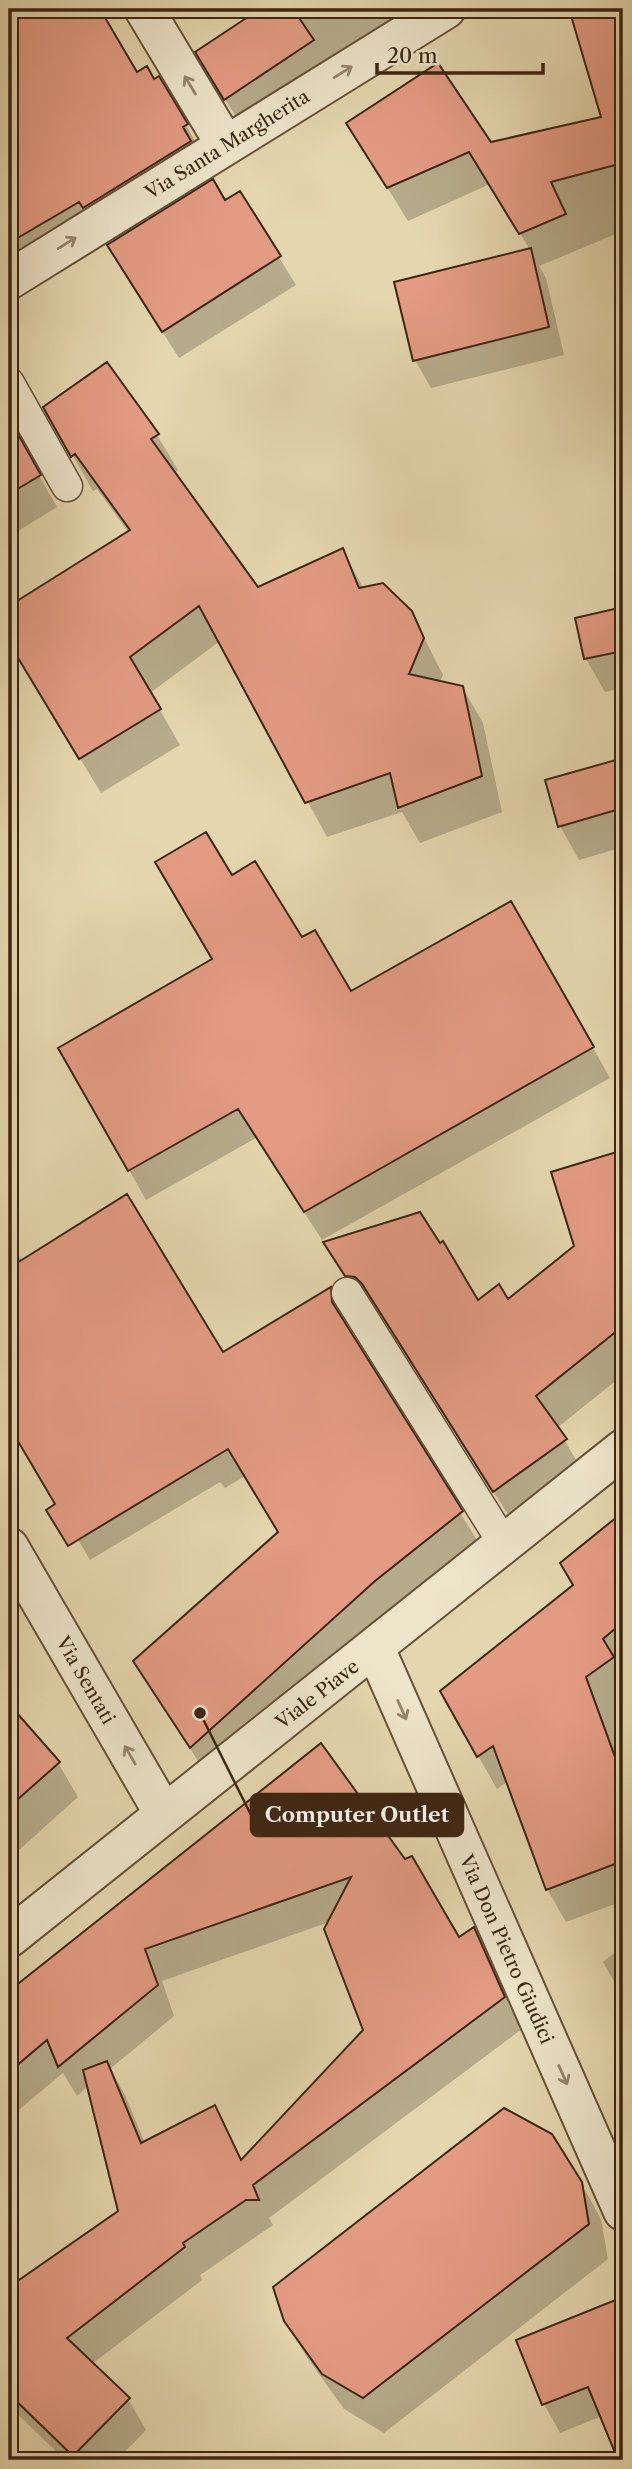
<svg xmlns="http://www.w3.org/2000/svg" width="632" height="2469" font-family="'Libre Caslon Text',serif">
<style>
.shadow{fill:#0003;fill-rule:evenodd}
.building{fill:#e39b83;stroke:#3d2511;stroke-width:2}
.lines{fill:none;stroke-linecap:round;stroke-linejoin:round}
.lane-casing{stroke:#675138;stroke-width:33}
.street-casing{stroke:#675138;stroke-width:42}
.lane{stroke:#ede4ca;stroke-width:30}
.street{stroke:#ede4ca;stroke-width:38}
.oneway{stroke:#95846e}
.labels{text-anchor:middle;stroke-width:6;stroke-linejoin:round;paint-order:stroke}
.street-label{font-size:19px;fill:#3d2511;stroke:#ede4ca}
.leader{fill:none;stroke:#3d2511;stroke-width:2.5}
.callout-dot{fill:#3d2511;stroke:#ede4ca;stroke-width:2.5}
.callout{fill:#3d2511;stroke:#3d2511;stroke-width:2.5}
.callout-label{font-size:21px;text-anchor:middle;font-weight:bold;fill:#fff}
</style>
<rect width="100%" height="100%" fill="#e4d6ae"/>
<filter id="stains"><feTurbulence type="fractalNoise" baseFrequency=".00286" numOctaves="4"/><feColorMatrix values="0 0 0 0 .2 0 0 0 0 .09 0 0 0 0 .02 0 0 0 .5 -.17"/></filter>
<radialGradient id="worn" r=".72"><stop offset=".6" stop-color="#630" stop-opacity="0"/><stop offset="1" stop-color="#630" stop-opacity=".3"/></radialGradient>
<path class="shadow" d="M9 9H98L136 74 186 125 203 155 9 284Z
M263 9H408L324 61 325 64 239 122 197 52Z
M571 9H623V231L539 266 546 278 564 355 431 388 415 360 530 250 490 184 408 221 348 124 490 144 604 119Z
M239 193 296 285 179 358 125 273Z
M45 407 157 435 178 470 174 473 258 589 342 550 364 589 411 612 443 675 440 682 462 687 483 723 502 812 420 843 402 812 327 837 220 641 150 693 180 745 101 793 9 641V608L129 533 97 489 93 491Z
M13 430 57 507 10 536 9 433Z
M623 609V688L605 692 586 659 577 619Z
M623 759V847L579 860 560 826 547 781Z
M231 878 301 940 350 994 511 903 610 1078 322 1240 256 1138 146 1200 61 1049 214 959Z
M623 1152V1375L557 1428 584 1473 514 1524 383 1317 375 1310 366 1309 326 1243 478 1303 508 1301 576 1246 554 1173Z
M9 1239 22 1261 222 1355 330 1289 346 1316 347 1330 477 1540 391 1609 207 1775 135 1662 280 1533 245 1476 225 1488 220 1482 90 1560 9 1423Z
M623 1513V1901L566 1922 547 1889 508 1781 497 1789 442 1692 575 1585 563 1563Z
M9 1706 58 1763 78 1797 9 1859Z
M321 1746 458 1940 473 1930 491 1961 522 2029 269 2218 273 2225 200 2275 202 2280 92 2364 128 2399 146 2430 117 2460H65L9 2406V2284L12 2287 120 2212 88 2086 77 2096 63 2073 9 2118V1993ZM329 1922 365 2030 243 2161 215 2108 145 2143 125 2095 110 2069 174 2016 162 1981Z
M623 1946V1997L603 1962Z
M581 2183 601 2219 608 2259 384 2433 344 2409 306 2356 285 2320Z
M623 2299V2460H620L602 2416 560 2433 544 2404 518 2341Z"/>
<path class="building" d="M9 9H100L137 72 147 66 154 79 159 76 188 124 183 127 191 141 83 208 79 202 9 243Z
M260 9H293L314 40 224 100 195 52Z
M569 9H623V163L551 182 566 214 519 234 469 152 387 188 346 123 438 63 491 142 601 117Z
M213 179 225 200 240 191 281 256 162 332 107 245Z
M531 248 549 327 413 361 394 282Z
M107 362 159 434 151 439 258 587 343 548 359 588 383 583 412 611 424 638 409 674 463 686 482 776 398 808 390 773 305 803 199 606 130 657 161 709 79 759 9 643V606L130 530 75 454 71 457 43 407Z
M14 427 41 475 9 494V431Z
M623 607V651L584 659 575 618Z
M623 758V808L558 827 545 780Z
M206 832 232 875 255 861 302 937 315 930 351 991 511 901 594 1047 304 1212 238 1109 128 1171 58 1048 212 959 155 862Z
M623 1150V1326L536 1396 567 1439 493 1492 362 1284 355 1277 345 1276 323 1242 420 1212 440 1243 443 1241 478 1300 499 1284 508 1299 574 1246 551 1172Z
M127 1194 223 1352 331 1287 332 1302 463 1511 375 1581 190 1748 133 1661 278 1532 228 1449 68 1546 46 1510 55 1504 9 1426V1268Z
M623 1512V1622L603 1639 614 1657 586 1677 623 1779V1861L546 1890 493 1746 477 1757 440 1691 573 1585 560 1563Z
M9 1704 60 1762 9 1807Z
M321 1743 405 1859 412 1856 459 1937 474 1927 505 1997 253 2185 259 2200H246L183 2243 185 2247 67 2338 130 2398 73 2456 9 2394V2287L118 2211 83 2070 107 2061 141 2143 215 2105 241 2160 363 2030 324 1929 351 1877 145 1949 158 1985 58 2067 47 2040 9 2072V1991Z
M504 2108 552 2134 582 2182 589 2224 363 2398 322 2374 284 2321 273 2287Z
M623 2297V2460H618L588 2387 542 2405 516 2340Z"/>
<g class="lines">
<defs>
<path id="lane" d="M9 383 67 486
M347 1293 504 1544"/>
<path id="street" d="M144 9 225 144
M9 280 446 9
M9 1547 164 1814
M375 1648 623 2211
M9 1938 623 1449"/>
</defs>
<use href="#lane" class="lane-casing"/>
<use href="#street" class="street-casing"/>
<use href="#lane" class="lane"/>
<use href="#street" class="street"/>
</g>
<defs><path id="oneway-shaft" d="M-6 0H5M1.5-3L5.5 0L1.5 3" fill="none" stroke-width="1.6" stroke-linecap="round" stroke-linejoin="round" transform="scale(1.75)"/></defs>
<g class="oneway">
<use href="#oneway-shaft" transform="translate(343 72) rotate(-32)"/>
<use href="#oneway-shaft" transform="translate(190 85) rotate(-121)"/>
<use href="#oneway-shaft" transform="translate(67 243) rotate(-32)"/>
<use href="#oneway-shaft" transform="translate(402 1710) rotate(66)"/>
<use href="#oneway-shaft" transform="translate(130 1755) rotate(-120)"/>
<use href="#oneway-shaft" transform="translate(563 2075) rotate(66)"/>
</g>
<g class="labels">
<g class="street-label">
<text transform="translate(227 144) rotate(-32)" y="7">Via Santa Margherita</text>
<text transform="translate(86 1680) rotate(60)" y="7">Via Sentati</text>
<text transform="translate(317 1694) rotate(-38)" y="7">Viale Piave</text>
<text transform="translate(507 1949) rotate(66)" y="7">Via Don Pietro Giudici</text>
</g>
</g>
<path class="leader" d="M200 1713L251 1815"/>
<circle class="callout-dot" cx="200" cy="1713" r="7"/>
<rect class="callout" x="251" y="1794" width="212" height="42" rx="7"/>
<g class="callout-label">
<text x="357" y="1822">Computer Outlet</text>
</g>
<rect width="632" height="2469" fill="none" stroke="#e4d6ae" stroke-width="35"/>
<rect x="10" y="10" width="611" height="2448" fill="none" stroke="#3d2511" stroke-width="3.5"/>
<rect x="18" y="18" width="597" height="2434" fill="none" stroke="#3d2511" stroke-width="2"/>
<path d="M377 63v10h166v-10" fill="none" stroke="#3d2511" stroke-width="3.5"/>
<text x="387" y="63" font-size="21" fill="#3d2511" stroke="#ede4ca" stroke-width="5" paint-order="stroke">20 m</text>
<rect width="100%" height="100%" filter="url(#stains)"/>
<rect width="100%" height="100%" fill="url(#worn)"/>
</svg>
